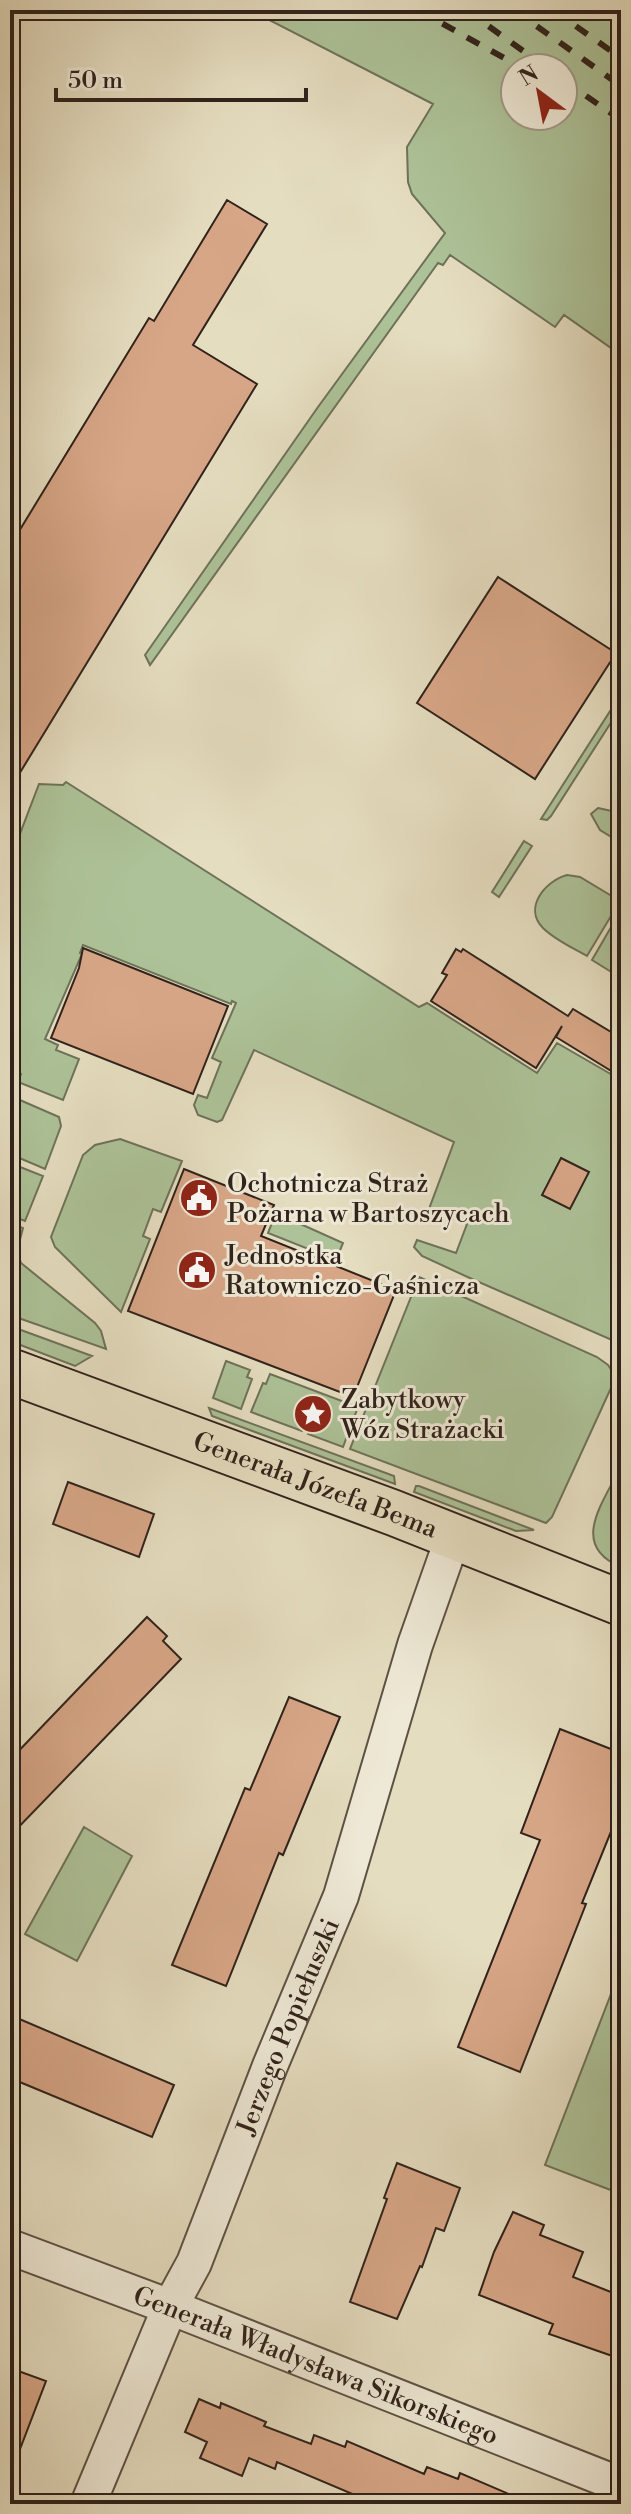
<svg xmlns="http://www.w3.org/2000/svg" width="631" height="2514" font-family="'Libre Bodoni',serif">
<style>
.green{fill:#adc298;stroke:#6e725a;stroke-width:2;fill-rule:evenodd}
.building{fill:#d7a687;stroke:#30221b;stroke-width:2}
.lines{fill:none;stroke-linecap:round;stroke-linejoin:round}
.minor-casing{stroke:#5d5144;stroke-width:38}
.primary-casing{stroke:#30221b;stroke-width:48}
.minor{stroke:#eee9d6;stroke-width:34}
.primary{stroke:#e5ddc0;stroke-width:44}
.rail{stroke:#30221b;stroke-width:6;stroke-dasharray:14 14;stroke-linecap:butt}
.labels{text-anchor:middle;stroke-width:6;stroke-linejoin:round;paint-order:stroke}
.poi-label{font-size:26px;fill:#30221b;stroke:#eee9d6;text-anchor:start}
.street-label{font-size:26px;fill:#30221b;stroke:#eee9d6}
</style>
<rect width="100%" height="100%" fill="#e5ddc0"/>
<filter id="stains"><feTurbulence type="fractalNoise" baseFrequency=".0025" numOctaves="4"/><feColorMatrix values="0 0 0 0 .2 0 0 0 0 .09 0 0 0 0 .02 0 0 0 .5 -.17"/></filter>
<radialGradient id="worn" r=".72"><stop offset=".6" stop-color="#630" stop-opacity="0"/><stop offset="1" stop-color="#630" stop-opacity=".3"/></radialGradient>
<path class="green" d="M250 10H621V355L564 315 555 327 450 255 443 265 438 263 150 665 145 655 318 407 445 233 412 194 408 182 407 147 433 104ZM563 68V116H515V68Z
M621 694V707L551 816 547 820 541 819Z
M66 782 419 1007 427 1003 537 1073 557 1043 621 1080V1344L472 1279 422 1256 414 1247 417 1240 456 1253 467 1224 429 1209 454 1142 254 1050 222 1120 217 1122 198 1115 194 1105 198 1095 207 1098 221 1062 212 1058 236 1003 232 1001 231 1004 83 945 80 953 82 954 45 1039 58 1045 56 1050 79 1059 63 1100 18 1082 21 1074 10 1070V860L39 784 63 785Z
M598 808 621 813V843L600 830 591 814Z
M524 841 532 846 499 897 492 892Z
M567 875 580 877 620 901 587 956C573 948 555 940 543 928 523 908 545 881 567 875Z
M621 910V978L592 960Z
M13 1097 59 1117 61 1126 45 1169 10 1154V1104Z
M120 1139 182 1161 161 1212 153 1209 143 1236 150 1239 121 1312 55 1247 51 1237 83 1155 95 1145Z
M10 1163 43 1176 25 1221 10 1215Z
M276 1213 343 1243 336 1260 268 1233Z
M10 1223 23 1228 17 1251 21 1263 95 1323 101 1331 106 1349 10 1315Z
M419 1277 597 1357 608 1365 616 1377 552 1517 546 1523 350 1449Z
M10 1326 92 1356 75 1366 10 1341Z
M226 1361 250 1370 247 1377 252 1379 241 1409 213 1398Z
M270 1374 358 1407 343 1447 308 1434 313 1421 323 1424 328 1412 305 1402 299 1415 307 1418 302 1431 251 1412 263 1383 266 1384Z
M209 1408 394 1476 395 1484 212 1416Z
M621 1466V1542L616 1553 621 1555V1567C568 1545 604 1502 621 1466Z
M416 1486H419L534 1530 516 1531 414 1492Z
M84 1827 132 1856 77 1961 25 1934Z
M621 1968V2194L545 2165Z"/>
<path class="building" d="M227 200 267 224 193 345 257 384 10 789V546L149 318 154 321Z
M498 577 616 653 535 779 417 703Z
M83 948 228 1006 193 1094 51 1038 79 968Z
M456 949 461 952 463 949 568 1016 573 1009 621 1038V1077L556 1037 562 1026 536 1068 431 1001 447 975 442 973Z
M561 1158 589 1172 570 1209 542 1195Z
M184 1169 274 1205 261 1236 396 1290 353 1397 128 1311Z
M68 1482 154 1514 139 1557 53 1524Z
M147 1617 167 1636 163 1641 181 1659 10 1836V1760Z
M289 1697 340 1717 283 1855 279 1853 226 1986 172 1965 245 1788 250 1790Z
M560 1729 621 1753V1807L582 1903 586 1904 520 2072 458 2047 540 1840 521 1833Z
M10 2015 174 2085 152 2137 10 2078Z
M397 2163 460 2188 444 2231 436 2228 422 2267 420 2266 397 2319 350 2302 387 2199 384 2198Z
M513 2212 544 2225 540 2235 583 2252 573 2277 621 2296V2359L549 2334 553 2324 479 2295 494 2252Z
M10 2368 46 2381 12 2470H10Z
M199 2399 220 2408 221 2403 266 2422 264 2426 311 2444 314 2435 345 2447 347 2441 424 2474 427 2467 458 2479 460 2473 532 2504H376L277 2462 275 2469 249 2458 242 2476 200 2458 207 2442 185 2432Z"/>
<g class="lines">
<defs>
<g id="minor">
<path id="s1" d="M10 2247 170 2307 621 2485"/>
<path id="s2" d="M88 2504 170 2307 194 2263 270 2066 341 1896 415 1645 453 1537"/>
</g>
<g id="primary">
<path id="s3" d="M10 1371 394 1513 621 1603"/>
</g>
</defs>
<use href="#minor" class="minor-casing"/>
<use href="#primary" class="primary-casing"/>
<use href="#minor" class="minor"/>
<use href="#primary" class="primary"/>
<path class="rail" d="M418 10 522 68
M466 10 547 68
M514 10 621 86
M553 10 621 58
M593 10 621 30
M563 80 621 120"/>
</g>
<defs>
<symbol id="civic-disc" viewBox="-11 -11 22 22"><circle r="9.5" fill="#8f2418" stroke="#eee9d6"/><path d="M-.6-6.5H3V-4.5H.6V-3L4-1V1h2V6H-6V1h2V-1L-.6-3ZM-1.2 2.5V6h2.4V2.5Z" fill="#fff"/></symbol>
<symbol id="sight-disc" viewBox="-11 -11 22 22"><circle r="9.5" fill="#8f2418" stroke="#eee9d6"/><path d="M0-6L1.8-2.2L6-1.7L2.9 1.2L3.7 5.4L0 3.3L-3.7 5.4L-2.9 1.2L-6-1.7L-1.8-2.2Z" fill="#fff"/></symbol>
</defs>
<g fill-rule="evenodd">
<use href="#civic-disc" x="177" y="1176" width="44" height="44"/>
<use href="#civic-disc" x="175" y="1248" width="44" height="44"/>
<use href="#sight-disc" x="291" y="1392" width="44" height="44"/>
</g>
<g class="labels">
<g class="poi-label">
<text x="227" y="1192">Ochotnicza Straż<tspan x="227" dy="30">Pożarna w Bartoszycach</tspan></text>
<text x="225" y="1264">Jednostka<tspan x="225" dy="30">Ratowniczo-Gaśnicza</tspan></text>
<text x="341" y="1408">Zabytkowy<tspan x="341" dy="30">Wóz Strażacki</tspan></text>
</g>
<g class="street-label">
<text dy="9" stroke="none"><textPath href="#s3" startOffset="326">Generała Józefa Bema</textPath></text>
<text dy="9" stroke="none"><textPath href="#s2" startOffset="518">Jerzego Popiełuszki</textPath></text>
<text dy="9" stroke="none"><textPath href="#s1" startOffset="328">Generała Władysława Sikorskiego</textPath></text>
</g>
</g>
<rect width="631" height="2514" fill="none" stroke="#e5ddc0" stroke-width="40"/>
<rect x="12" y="12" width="607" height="2490" fill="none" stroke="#30221b" stroke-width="4"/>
<rect x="20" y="20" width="591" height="2474" fill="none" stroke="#30221b" stroke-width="2"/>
<g transform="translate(539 92) rotate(328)"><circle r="38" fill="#eee9d6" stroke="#a2998b" stroke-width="2"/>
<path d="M0-6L14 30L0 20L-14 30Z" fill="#8f2418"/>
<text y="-12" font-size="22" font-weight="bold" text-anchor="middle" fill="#30221b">N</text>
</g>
<path d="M56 88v12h250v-12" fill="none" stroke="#30221b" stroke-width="4"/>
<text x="68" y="88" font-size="24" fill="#30221b" stroke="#eee9d6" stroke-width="6" paint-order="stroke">50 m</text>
<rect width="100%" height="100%" filter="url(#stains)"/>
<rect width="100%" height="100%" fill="url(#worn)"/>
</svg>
